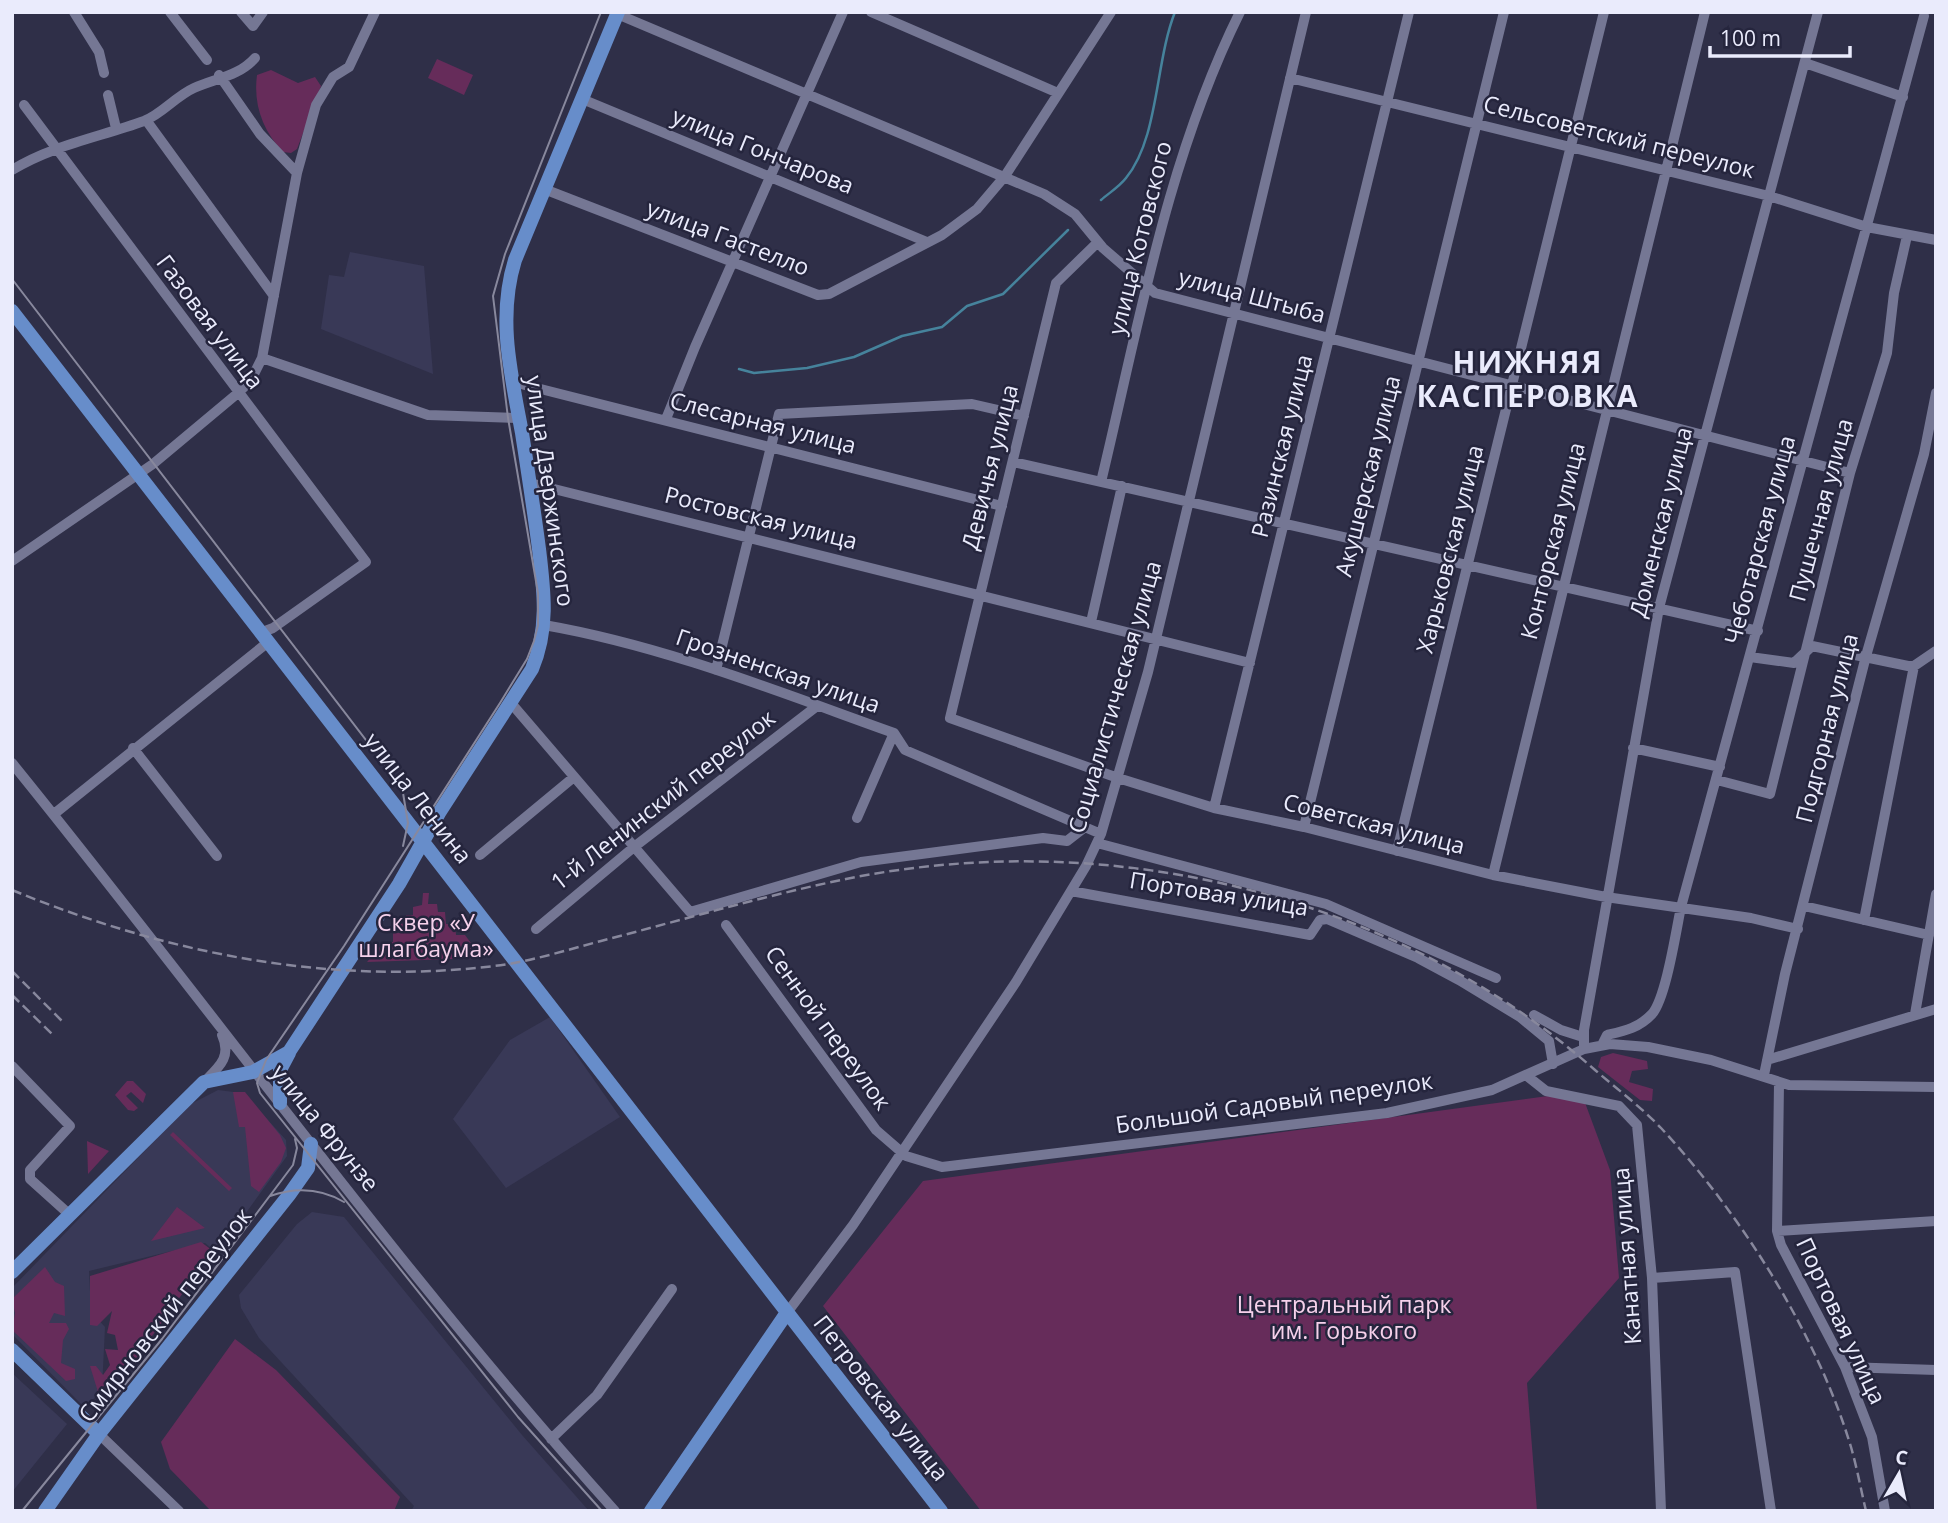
<svg xmlns="http://www.w3.org/2000/svg" width="1948" height="1523" font-family="'Open Sans',sans-serif">
<style>
.built{fill:#393957}
.green{fill:#662c5a}
.lines{fill:none;stroke-linecap:round;stroke-linejoin:round}
.stream{stroke:#46839c;stroke-width:2.5}
.minor{stroke:#757794;stroke-width:10}
.major{stroke:#678dca;stroke-width:14}
.tram{stroke:#88889d;stroke-width:2}
.rail{stroke:#88889d;stroke-width:2.5;stroke-dasharray:10 5;stroke-linecap:butt}
.labels{text-anchor:middle;stroke-width:5;stroke-linejoin:round;paint-order:stroke}
.street-label{font-size:23px;fill:#eaebfc;stroke:#25253d}
.park-label{font-size:23px;fill:#f6d1eb;stroke:#25253d}
.district-label{font-size:30px;font-weight:bold;letter-spacing:2px;fill:#eaebfc;stroke:#25253d}
</style>
<rect width="100%" height="100%" fill="#2f2f48"/>
<path class="built" d="M350 252 424 266 433 374 321 329 329 275 344 277Z
M550 1017 620 1117 506 1188 453 1119 510 1040Z
M218 1090 241 1093 250 1100 286 1140 287 1156 217 1253 205 1243 89 1271 91 1312 105 1327 102 1389 89 1404 82 1405 12 1334V1288L189 1105Z
M312 1212 344 1217 522 1435 589 1511H411L414 1506 259 1338 241 1308 239 1295 297 1224Z
M12 1373 67 1424 12 1492Z"/>
<path class="green" d="M437 59 473 75 464 95 428 78Z
M271 70 298 83 315 77 321 86 297 149 291 153 283 152C263 131 253 105 257 75Z
M423 893H429L428 904H437L438 912H445L446 924H455L456 935H465L482 958 367 962 384 942H393V933H400V924L406 923V915H413V907L422 905Z
M1613 1053 1647 1061 1648 1069 1632 1071 1629 1082 1653 1089 1652 1101 1640 1100 1598 1067 1601 1057Z
M127 1081H133L146 1094 143 1103 131 1092 126 1096 138 1108 134 1111 128 1110 115 1095Z
M233 1092H245L280 1135 286 1148 281 1162 259 1192 251 1186 245 1127H239Z
M1548 1096 1584 1100 1610 1170 1619 1278 1527 1383 1537 1511H981L823 1306 923 1181Z
M173 1132 232 1188 229 1191 170 1135Z
M87 1141 109 1151 88 1174Z
M177 1207 205 1228 151 1241Z
M201 1242 213 1251 124 1375 115 1374 98 1392 90 1366H96L103 1375 110 1365 105 1349 118 1350 115 1335 107 1333 112 1311 97 1326 90 1325V1276Z
M45 1267 55 1282 64 1286 65 1316 54 1313 49 1323H66L69 1329 63 1340 61 1363 75 1369V1379L66 1381 12 1330 15 1313 12 1299Z
M235 1339 276 1370 400 1497 394 1511H211L170 1469 161 1442Z"/>
<g class="lines">
<path class="stream" d="M1101 200C1109 193 1119 187 1126 178 1159 138 1155 62 1175 12
M739 369 754 373 807 368 854 357 902 336 942 327 967 306 1003 294 1068 230"/>
<path class="minor" d="M74 12 99 52 104 73
M170 12 207 60
M241 12 253 26 263 12
M871 12 1058 93
M617 14 1044 194 1075 214 1103 248 1155 293 1850 473
M1805 63 1903 97
M219 75 260 134 297 173
M1290 78 1769 196 1867 227 1936 240
M108 95 116 128
M582 99 927 242
M24 105 366 562 273 628 260 633
M146 120 274 296
M12 170C53 145 100 137 144 121 162 114 176 96 194 88 217 78 239 76 255 58
M544 189 818 295 829 294 942 235 977 209 1005 176 1111 12
M1098 242 1056 283 950 718 1118 778 1214 808 1304 827 1493 875 1606 897 1751 918 1798 929
M262 358 428 415 519 418
M513 382 1002 506
M666 419 695 347 843 12
M1013 462 1758 631
M1101 482C1139 324 1167 159 1240 12
M530 483 1250 663
M12 561 153 464 238 393 251 380 262 358 297 173 316 105 333 77 349 67 375 12
M1091 622 1122 486
M544 625C665 646 779 692 894 733L905 750 1101 834
M1750 657 1794 663 1812 646 1908 666H1914L1936 651
M716 670 779 414 972 404 1024 416
M511 703 690 912 861 862 1043 838 1067 841 1085 827
M133 748 217 856
M1633 748 1720 767
M12 763C214 1012 401 1273 615 1511
M1717 780 1770 794 1850 473 1887 353 1894 293 1907 236
M1214 808 1409 12
M54 814 267 643
M857 818 894 733
M1304 827 1504 12
M1097 843 1326 904 1496 978
M1397 851 1604 12
M480 855 574 777
M1493 875 1705 12
M1071 891 1310 935 1320 920 1327 919 1418 958 1459 980 1520 1017 1549 1041 1553 1064
M1804 906 1929 935
M1864 920 1914 666
M726 925 876 1130 906 1156 942 1167 1387 1113 1492 1090 1584 1049 1610 1044 1648 1047 1711 1060 1789 1085 1936 1087
M536 929 634 847 817 706
M1915 1014 1936 894
M1534 1015 1561 1030 1583 1037
M1602 1045 1607 1035C1624 1031 1639 1028 1652 1014 1666 998 1676 931 1681 907L1924 16
M1584 1049V1030L1659 608 1818 12
M1767 1060 1936 1009
M12 1066 70 1126 30 1170V1179L70 1215
M1764 1075 1785 974 1866 656 1924 454 1936 393
M1527 1076 1546 1091 1619 1106 1637 1125 1652 1278 1661 1511
M204 1082C219 1067 232 1057 222 1035
M1779 1083 1777 1231 1781 1245 1845 1367 1872 1437 1885 1511
M1777 1231 1936 1221
M1652 1278 1735 1272 1771 1511
M786 1314 853 1225 1016 982 1086 866 1101 834 1148 672 1306 12
M1845 1367 1936 1370
M99 1434 179 1511
M551 1439 597 1395 672 1289"/>
<path class="major" d="M12 311 941 1511
M280 1103V1070L289 1053
M12 1272 204 1082 253 1072 289 1052 399 884 439 813 532 669C549 629 544 591 539 549 534 510 528 472 522 433 511 374 497 318 515 260L618 12
M12 1350 99 1434
M45 1511 99 1434 289 1195 308 1168 311 1144
M651 1511 786 1314"/>
<path class="tram" d="M601 12 505 254 493 296 508 418 538 593V625L534 641 527 659 500 703 344 946 266 1060 257 1083 260 1093 518 1417 602 1511
M12 279 402 787 408 823 403 846
M270 1196C296 1187 320 1188 344 1202
M22 1511 162 1339 293 1165 297 1148 295 1139"/>
<path class="rail" d="M12 890C165 953 328 986 494 966 530 962 566 950 601 941 682 920 763 896 846 879 1107 826 1394 893 1595 1070 1617 1089 1641 1107 1661 1128 1741 1214 1817 1334 1851 1447 1857 1468 1861 1490 1866 1511
M12 971 64 1023
M12 995 52 1034"/>
</g>
<g class="labels">
<g class="street-label">
<text transform="translate(1619 137) rotate(14)" y="8">Сельсоветский переулок</text>
<text transform="translate(763 151) rotate(22)" y="8">улица Гончарова</text>
<text transform="translate(728 238) rotate(21)" y="8">улица Гастелло</text>
<text transform="translate(1140 238) rotate(-76)" y="8">улица Котовского</text>
<text transform="translate(1252 296) rotate(15)" y="8">улица Штыба</text>
<text transform="translate(210 322) rotate(53)" y="8">Газовая улица</text>
<text transform="translate(763 423) rotate(14)" y="8">Слесарная улица</text>
<text transform="translate(1282 446) rotate(-76)" y="8">Разинская улица</text>
<text transform="translate(990 467) rotate(-76)" y="8">Девичья улица</text>
<text transform="translate(1368 476) rotate(-76)" y="8">Акушерская улица</text>
<text transform="translate(550 491) rotate(82)" y="8">улица Дзержинского</text>
<text transform="translate(1821 510) rotate(-75)" y="8">Пушечная улица</text>
<text transform="translate(761 518) rotate(14)" y="8">Ростовская улица</text>
<text transform="translate(1661 522) rotate(-76)" y="8">Доменская улица</text>
<text transform="translate(1760 540) rotate(-75)" y="8">Чеботарская улица</text>
<text transform="translate(1553 541) rotate(-76)" y="8">Конторская улица</text>
<text transform="translate(1450 549) rotate(-76)" y="8">Харьковская улица</text>
<text transform="translate(778 671) rotate(19)" y="8">Грозненская улица</text>
<text transform="translate(1115 697) rotate(-74)" y="8">Социалистическая улица</text>
<text transform="translate(1827 728) rotate(-76)" y="8">Подгорная улица</text>
<text transform="translate(418 798) rotate(52)" y="8">улица Ленина</text>
<text transform="translate(663 800) rotate(-38)" y="8">1-й Ленинский переулок</text>
<text transform="translate(1374 824) rotate(14)" y="8">Советская улица</text>
<text transform="translate(1219 894) rotate(9)" y="8">Портовая улица</text>
<text transform="translate(828 1028) rotate(54)" y="8">Сенной переулок</text>
<text transform="translate(1274 1103) rotate(-8)" y="8">Большой Садовый переулок</text>
<text transform="translate(325 1128) rotate(51)" y="8">улица Фрунзе</text>
<text transform="translate(1627 1256) rotate(-94)" y="8">Канатная улица</text>
<text transform="translate(165 1315) rotate(-52)" y="8">Смирновский переулок</text>
<text transform="translate(1841 1321) rotate(65)" y="8">Портовая улица</text>
<text transform="translate(881 1398) rotate(52)" y="8">Петровская улица</text>
</g>
<g class="park-label">
<text x="426" y="931">Сквер «У<tspan x="426" dy="26">шлагбаума»</tspan></text>
<text x="1344" y="1313">Центральный парк<tspan x="1344" dy="26">им. Горького</tspan></text>
</g>
<g class="district-label">
<text x="1528" y="373">НИЖНЯЯ<tspan x="1528" dy="34">КАСПЕРОВКА</tspan></text>
</g>
</g>
<rect width="1948" height="1523" fill="none" stroke="#eaebfc" stroke-width="28"/>
<g transform="translate(1899 1474) rotate(9)" stroke="#25253d" stroke-width="5" paint-order="stroke">
<path d="M0-5L12 26L0 18L-12 26Z" fill="#eaebfc"/>
<text y="-10" font-size="19" font-weight="bold" text-anchor="middle" fill="#eaebfc">С</text>
</g>
<path d="M1710 46v10h140v-10" fill="none" stroke="#eaebfc" stroke-width="3.5"/>
<text x="1720" y="46" font-size="21" fill="#eaebfc" stroke="#25253d" stroke-width="5" paint-order="stroke">100 m</text>
</svg>
